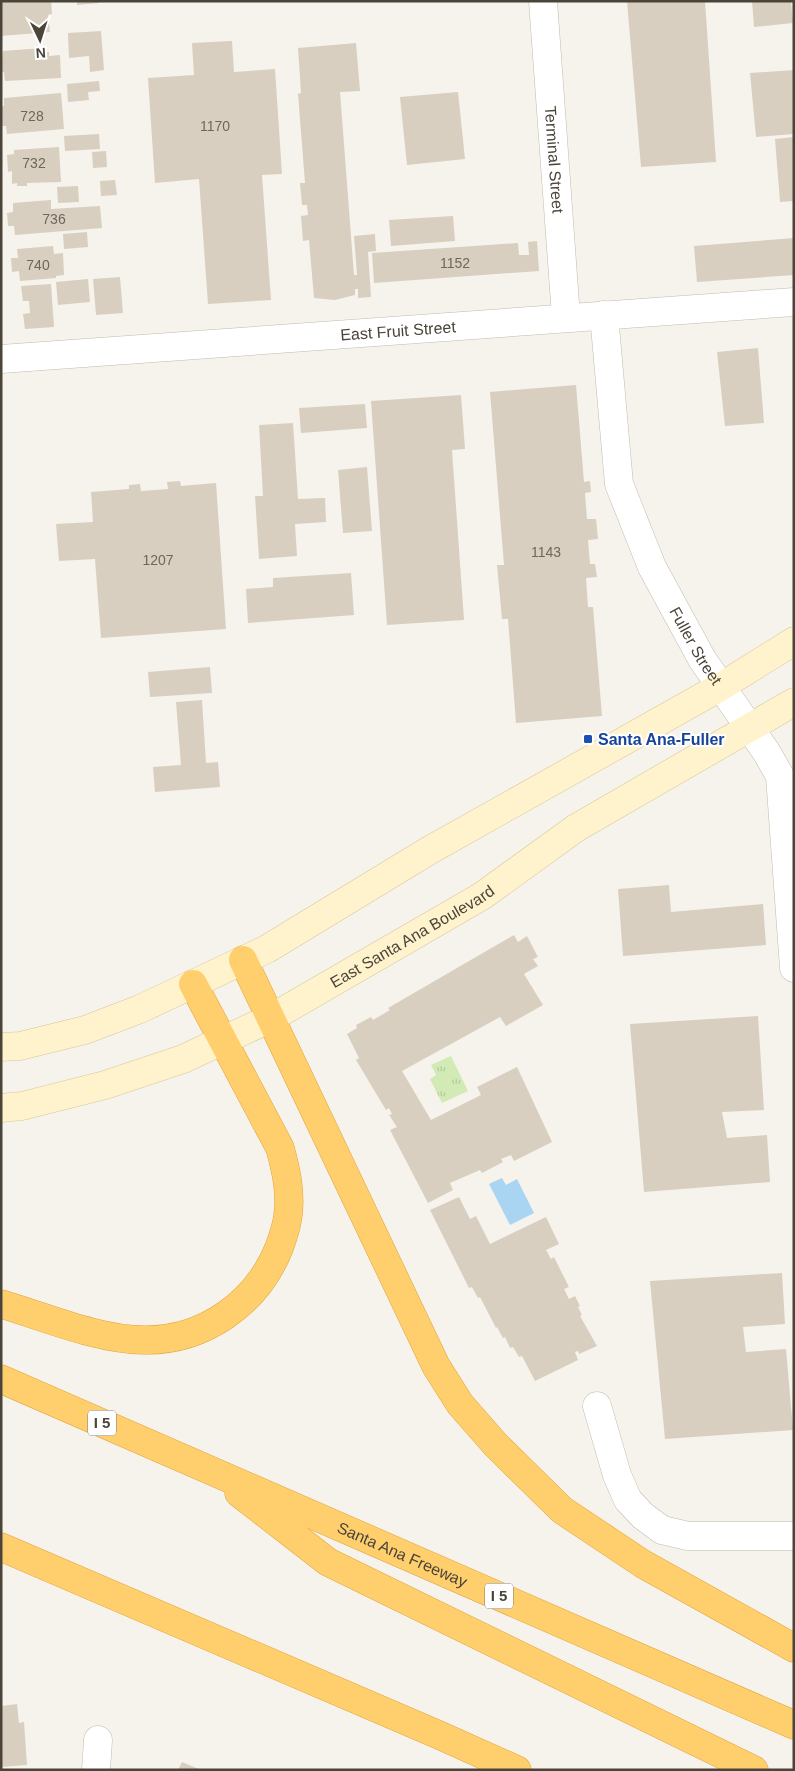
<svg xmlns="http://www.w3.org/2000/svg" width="795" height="1771" font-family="Helvetica,sans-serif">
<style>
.grass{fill:url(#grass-tufts)}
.water{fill:#a9d4f2}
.building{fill:#d8cfc1}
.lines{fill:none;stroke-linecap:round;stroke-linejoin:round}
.minor-casing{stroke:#c2bbae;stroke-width:29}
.secondary-casing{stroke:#d6c79b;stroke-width:29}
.motorway-casing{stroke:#e0a43c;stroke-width:29}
.minor{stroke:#fff;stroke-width:28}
.secondary{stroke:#fff3cd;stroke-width:28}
.motorway{stroke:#ffcf6e;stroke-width:28}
.transit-dot{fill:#1a4fb4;stroke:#fff;stroke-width:2}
.labels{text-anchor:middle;stroke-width:4;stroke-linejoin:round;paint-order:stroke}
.number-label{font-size:14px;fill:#6e675b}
.shield{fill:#fff;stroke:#817c74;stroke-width:1}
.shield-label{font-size:15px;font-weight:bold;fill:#4b4439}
.street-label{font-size:16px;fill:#4b4439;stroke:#fff}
.transit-label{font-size:16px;font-weight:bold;fill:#164399;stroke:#fff;text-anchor:start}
</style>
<defs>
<pattern id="grass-tufts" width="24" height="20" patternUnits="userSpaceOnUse" patternTransform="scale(1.25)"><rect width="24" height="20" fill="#d2eab5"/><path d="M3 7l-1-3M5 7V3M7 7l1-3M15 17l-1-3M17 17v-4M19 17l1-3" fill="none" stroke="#b6ca9c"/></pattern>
</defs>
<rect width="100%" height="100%" fill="#f6f3ec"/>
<path class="grass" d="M451 1056 468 1091 442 1103 430 1079 436 1075 431 1065Z"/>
<path class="water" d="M502 1178 506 1185 517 1179 534 1213 510 1225 489 1184Z"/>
<path class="building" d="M1 1H51L52 14 48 15 50 32 1 36Z
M77 1H99V3L77 5Z
M627 1H705L716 162 641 167Z
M752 1H791L793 23 754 27Z
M101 31 104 70 90 72 89 56 69 58 68 33Z
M232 41 234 72 275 69 282 174 262 175 271 300 208 304 199 179 155 183 148 78 194 75 192 43Z
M356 43 360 91 340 92 354 275H357L354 236 375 234 376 251 368 252 371 297 358 298V289H355V295L335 300 314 298 309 240 303 241 301 216 308 215 307 205H302L300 183H305L298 94 301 93 298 48Z
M43 48V52H49V56L60 55 61 78 5 81 4 72H1L3 51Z
M794 70V134L756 137 750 73Z
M99 81 100 91 88 92 89 100 68 102 67 84Z
M458 92 465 159 407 165 400 97Z
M61 93 64 129 7 134 6 126H1V106H4V98Z
M99 134 100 149 65 151 64 136Z
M794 137V201L780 202 775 139Z
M59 147 61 182 27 183V186H17V183L12 184V171L8 172 7 155 14 154V150Z
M106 151 107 167 93 168 92 152Z
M115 180 117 195 101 196 100 181Z
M78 186 79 202 58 203 57 187Z
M51 200V209L100 206 102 228 15 235 14 226H8L7 213 13 212V203Z
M453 216 455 241 391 246 389 220Z
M87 232 88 247 64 249 63 234Z
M794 238V275L697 282 694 246Z
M537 241 539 271 374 283 372 253 518 243 519 255H529L528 242Z
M53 246 54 254 63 253 64 275 56 276V278L20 281 19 271 12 272 11 258H18L17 249Z
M120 277 123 313 96 315 93 279Z
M88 279 90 302 58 305 56 282Z
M51 284 54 327 25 329 23 314 30 313 29 301H23L21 286Z
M758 348 764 423 725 426 717 352Z
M576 385 584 482 590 481 591 492 585 493 587 519H596L598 539 588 540 590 564H595L597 577 586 578 588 607H593L602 716 516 723 508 619H502L497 565H504L490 392Z
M461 395 465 449 452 450 464 620 387 625 371 401Z
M365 404 367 428 301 433 299 408Z
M293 423 298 499 325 498 326 522 295 524 297 556 259 559 255 496H263L259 425Z
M367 467 372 531 343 533 338 470Z
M180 481 181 486 216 483 226 629 101 638 95 559 59 561 56 524 93 522 91 492 129 489V485L140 484 141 491 168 489 167 482Z
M351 573 354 615 248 623 246 589 273 587V578Z
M210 667 212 693 150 697 148 672Z
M202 700 206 763 218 762 220 787 155 792 153 767 181 765 176 702Z
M669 885 671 912 763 904 766 945 623 956 618 889Z
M514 935 518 942 527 936 538 957 533 959 538 966 524 974 543 1005 506 1026 500 1017 402 1071 431 1120 481 1095 477 1087 517 1067 552 1142 514 1161 511 1155 501 1159 503 1162 482 1173 480 1170 450 1183 453 1190 428 1203 390 1130 397 1127 389 1115 392 1114 389 1108 386 1110 356 1060 359 1058 347 1034 357 1028 356 1025 371 1017 373 1020 390 1010 388 1008Z
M758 1016 764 1110 722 1112 727 1138 767 1135 770 1182 644 1192 630 1024Z
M459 1197 470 1219 476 1216 490 1244 546 1217 559 1244 546 1250 551 1259 554 1257 569 1287 564 1289 569 1299 575 1296 580 1306 578 1307 582 1315 580 1316 597 1346 579 1354 578 1351 575 1352 578 1360 535 1381 522 1356 519 1357 513 1347 510 1348 505 1337 503 1338 497 1327 496 1328 480 1297 478 1298 472 1287 469 1288 430 1210Z
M782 1273 785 1324 743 1327 746 1352 786 1349 793 1430 665 1439 650 1281Z
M17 1704 19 1723 24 1722 27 1765 1 1767V1706Z
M182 1762 201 1770H178Z"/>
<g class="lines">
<defs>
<g id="minor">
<path id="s1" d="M543 1 566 317"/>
<path id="s2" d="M604 315 619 484 652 567 702 659 767 753 780 776 794 968"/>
<path id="s3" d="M1 359 794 302"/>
<path d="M597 1406 617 1475 628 1500 643 1516 662 1530 688 1536H794"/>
<path d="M96 1770 98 1740"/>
</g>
<g id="secondary">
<path d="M1 1047 20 1046 85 1030 140 1009 267 949 430 850 722 686 794 641"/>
<path id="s4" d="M1 1108 22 1106 105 1085 183 1059 271 1018 482 896 576 828 794 702"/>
</g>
<g id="motorway">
<path d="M243 960 436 1366 460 1404 495 1444 562 1510 643 1564 794 1648"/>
<path d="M1 1304C45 1317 99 1340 144 1340 204 1341 257 1303 279 1248 283 1237 287 1226 288 1215 291 1192 286 1170 280 1148L193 984"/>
<path id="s5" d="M1 1379 794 1725"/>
<path d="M239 1493 328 1562 754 1770"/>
<path d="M1 1547 439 1735 517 1770"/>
</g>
</defs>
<use href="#minor" class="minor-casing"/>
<use href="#secondary" class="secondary-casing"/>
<use href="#motorway" class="motorway-casing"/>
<use href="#minor" class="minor"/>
<use href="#secondary" class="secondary"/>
<use href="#motorway" class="motorway"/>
</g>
<rect class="transit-dot" x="583" y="734" width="10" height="10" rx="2.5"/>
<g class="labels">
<g class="number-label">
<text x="32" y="121">728</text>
<text x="215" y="131">1170</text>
<text x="34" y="168">732</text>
<text x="54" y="224">736</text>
<text x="455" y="268">1152</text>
<text x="38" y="270">740</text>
<text x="546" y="557">1143</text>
<text x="158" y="565">1207</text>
</g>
<g class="shield">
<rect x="88" y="1410.5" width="28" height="25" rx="4"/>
<rect x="485" y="1583.5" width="28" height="25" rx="4"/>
</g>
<g class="shield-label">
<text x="102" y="1428">I 5</text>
<text x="499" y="1601">I 5</text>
</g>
<g class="street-label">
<text dy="6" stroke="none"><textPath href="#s1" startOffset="159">Terminal Street</textPath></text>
<text dy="6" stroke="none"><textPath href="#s3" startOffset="398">East Fruit Street</textPath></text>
<text dy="6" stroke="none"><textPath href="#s2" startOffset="349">Fuller Street</textPath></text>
<text dy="6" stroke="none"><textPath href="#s4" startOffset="449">East Santa Ana Boulevard</textPath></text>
<text dy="6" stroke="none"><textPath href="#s5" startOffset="438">Santa Ana Freeway</textPath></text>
</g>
<g class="transit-label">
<text x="598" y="745">Santa Ana-Fuller</text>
</g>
</g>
<rect width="795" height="1771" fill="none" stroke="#4b4439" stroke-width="5"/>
<g transform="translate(40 40) rotate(176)" stroke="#ffffff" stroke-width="4" paint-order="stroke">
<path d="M0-4L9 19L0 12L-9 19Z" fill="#4b4439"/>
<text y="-8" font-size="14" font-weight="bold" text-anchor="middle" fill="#4b4439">N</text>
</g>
</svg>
